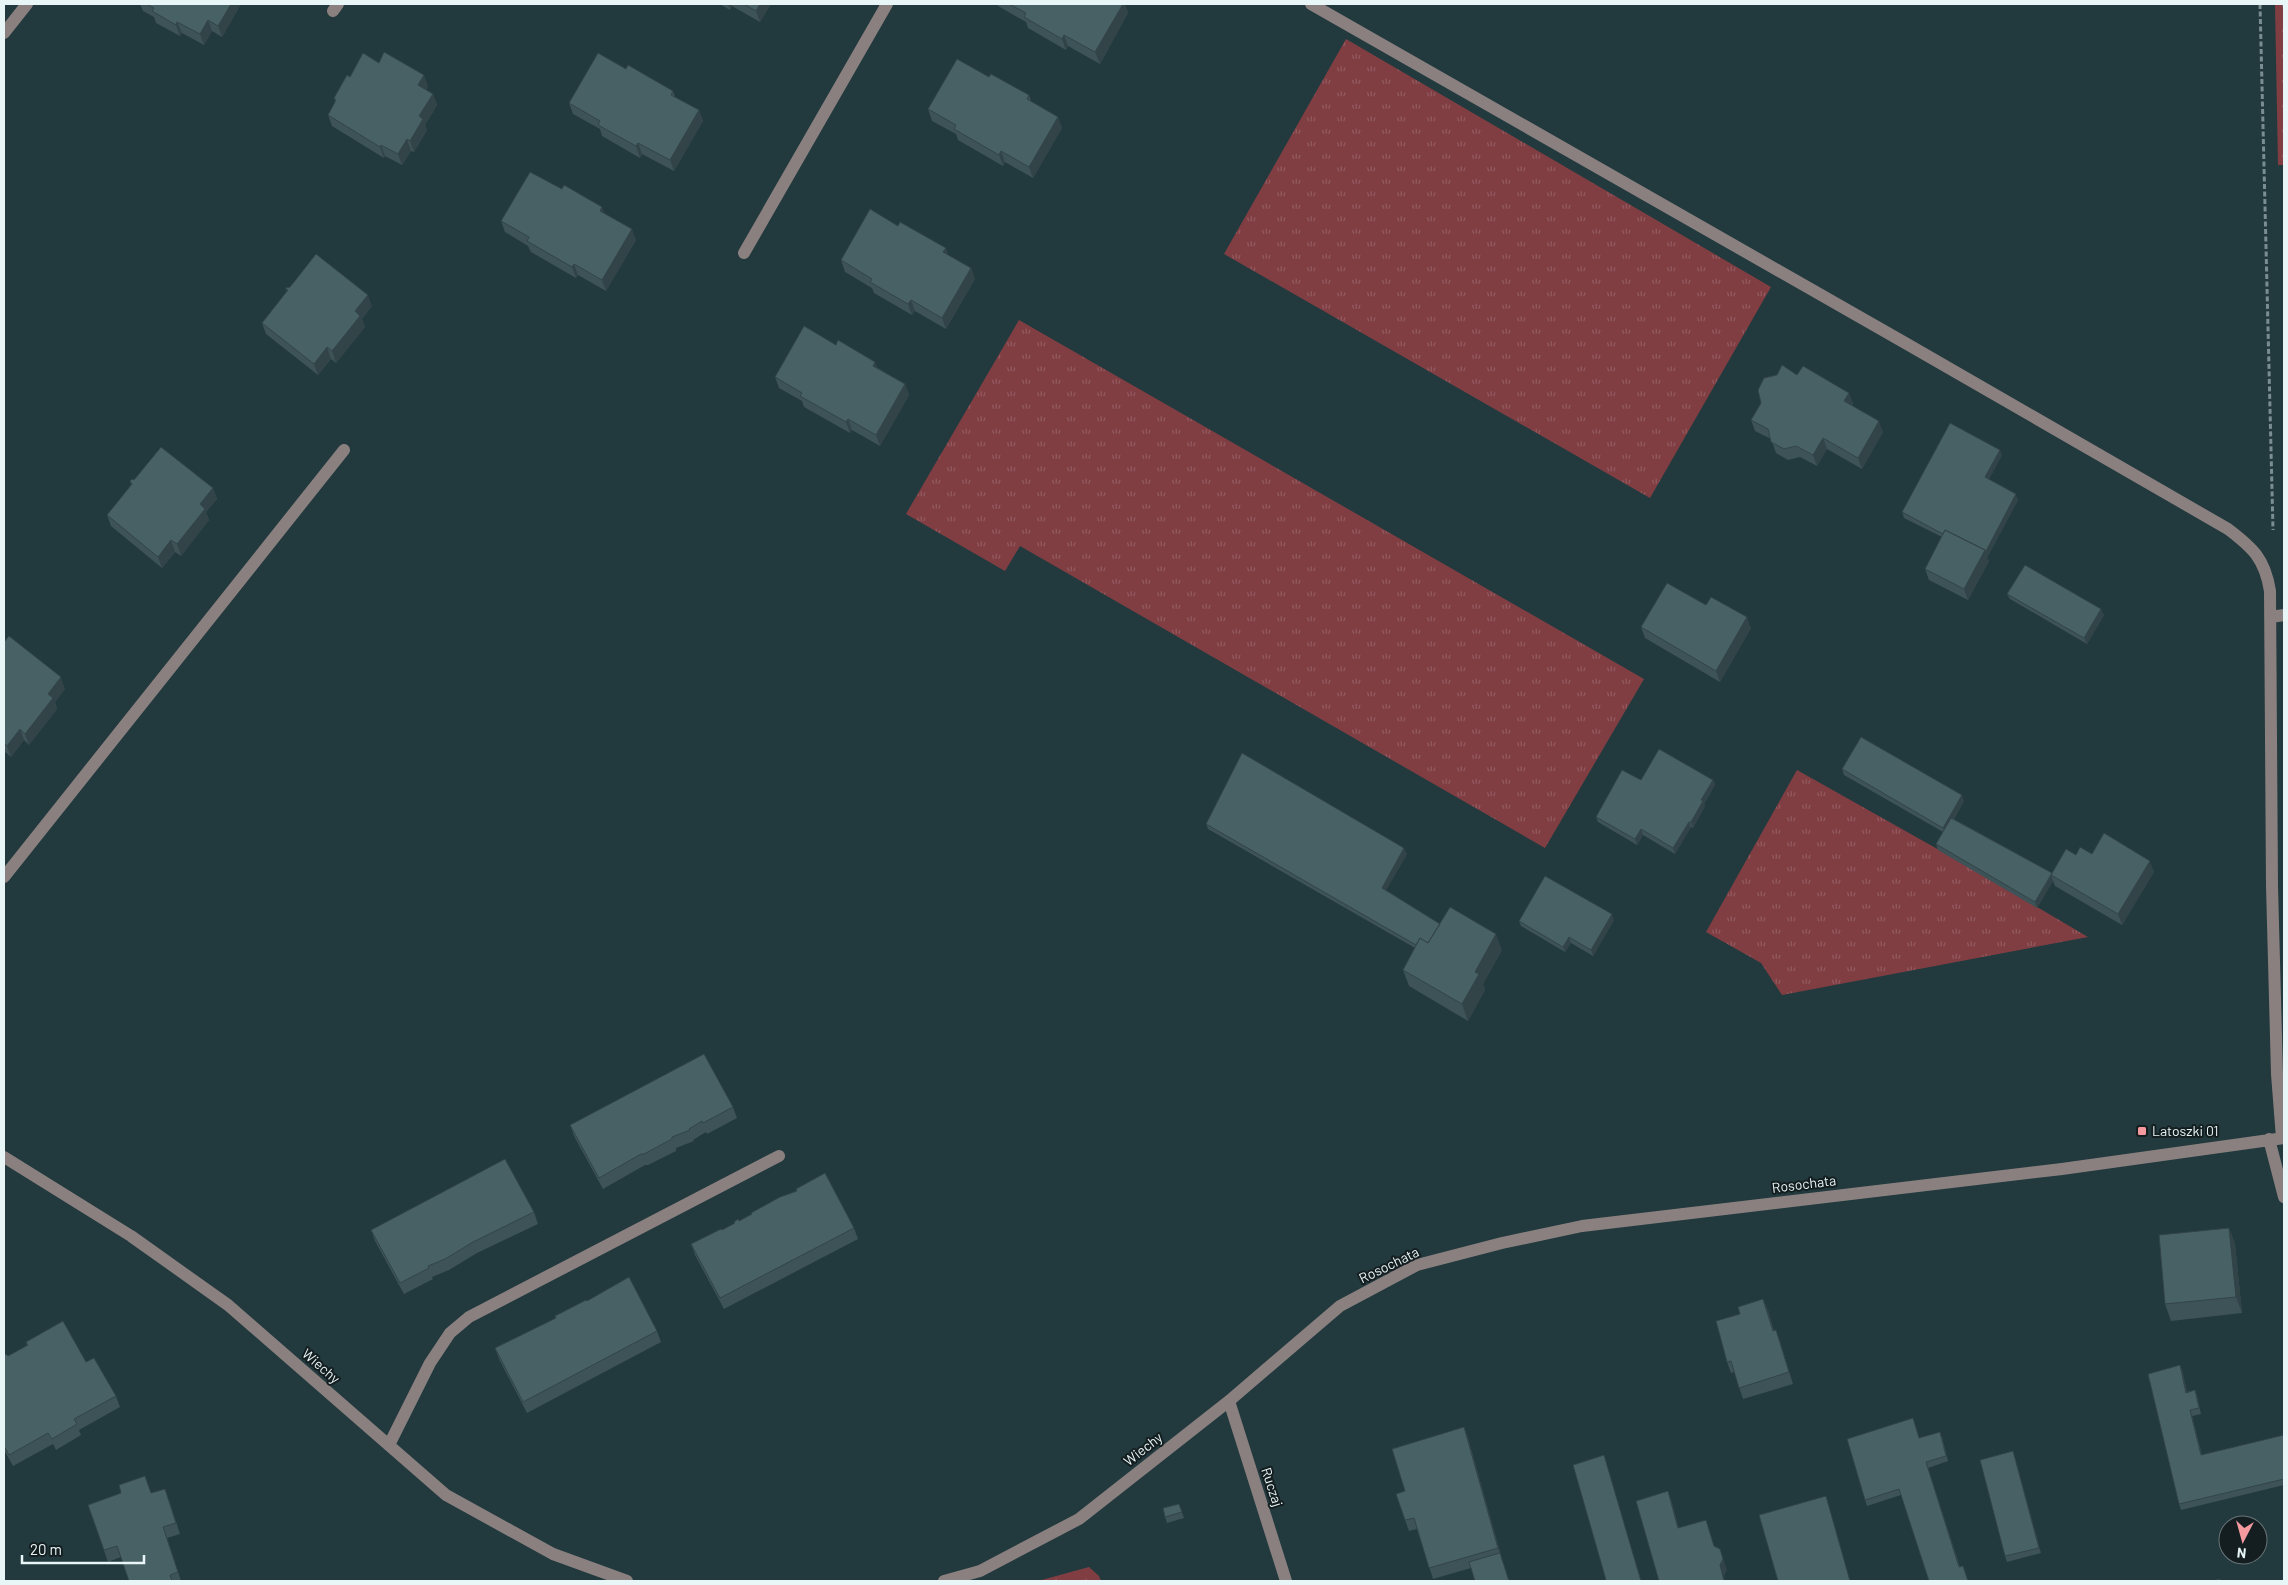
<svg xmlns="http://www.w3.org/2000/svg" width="2288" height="1585" font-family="Barlow,sans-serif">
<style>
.grass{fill:url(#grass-tufts)}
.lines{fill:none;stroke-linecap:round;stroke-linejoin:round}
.path{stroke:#7a8d90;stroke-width:3;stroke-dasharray:5 2.5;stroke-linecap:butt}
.minor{stroke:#8b8080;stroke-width:12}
.wall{fill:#3e5357}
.shaded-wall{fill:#324447}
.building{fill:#486165;stroke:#324447}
.poi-dot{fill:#f49a9f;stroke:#141e20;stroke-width:2}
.labels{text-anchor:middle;stroke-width:4;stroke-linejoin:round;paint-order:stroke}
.poi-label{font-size:14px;fill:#e8f6f8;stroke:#141e20;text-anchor:start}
.street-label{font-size:14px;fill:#e8f6f8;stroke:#141e20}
</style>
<defs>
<pattern id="grass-tufts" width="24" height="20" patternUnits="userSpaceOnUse" patternTransform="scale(1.25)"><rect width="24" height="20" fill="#803e43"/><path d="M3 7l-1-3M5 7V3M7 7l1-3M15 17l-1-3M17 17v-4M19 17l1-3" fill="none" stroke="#925a5f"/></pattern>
</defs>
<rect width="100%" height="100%" fill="#22393d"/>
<path class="grass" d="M2275 4H2284V165H2278Z
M1346 39 1771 287 1650 498 1224 254Z
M1019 320 1644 679 1545 848 1020 546 1005 571 906 514Z
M1797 770 1973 869 2088 937 1782 995 1761 963 1706 932Z
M1089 1567 1099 1576 1101 1581H1038Z"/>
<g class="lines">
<path class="path" d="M2260 4 2273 530"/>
<path class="minor" d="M1311 4 1907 344 2228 529C2253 548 2265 559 2270 591L2272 886 2277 1074 2282 1138
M333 11 338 4
M4 33 27 4
M744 253 887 4
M2271 617 2284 615
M4 877 344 450
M2269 1139 2284 1197
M4 1157 131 1236 228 1305 446 1495 553 1554 627 1581
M1229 1401 1286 1581
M389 1445 430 1363 450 1333 469 1317 779 1156
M944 1581 980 1571 1079 1519 1229 1401 1340 1306 1417 1265 1502 1243 1582 1226 2062 1169 2284 1138"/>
</g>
<path class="wall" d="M140 4H241L222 37 212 31 204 45 182 33 180 36 156 23 154 17 143 11Z
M720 4H771L760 22 732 6 730 10Z
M997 4H1125L1128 13 1100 64 1068 46 1066 50 1028 28 1026 22 998 6Z
M379 63 428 86 426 90 433 94 437 105 425 125 427 130 414 152 411 151 402 165 385 156 384 158 332 126 328 115 335 102 334 98 350 77Z
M626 69 673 91 675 97 699 110 703 121 674 171 642 154 640 158 602 136 600 129 573 114 569 103Z
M989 77 1029 95 1031 101 1058 117 1062 128 1033 178 1005 162 1003 166 958 140 956 134 932 121 928 109Z
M604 214 636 240 606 291 578 275 576 278 531 252 528 246 505 232 501 221Z
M948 255 971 268 975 279 946 329 915 311 912 315 874 293 872 288 845 272 841 260Z
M285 288 372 306 362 319 365 327 336 363 331 359 318 375 266 334 262 323 287 291Z
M878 368 905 384 909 395 880 446 852 430 850 433 804 407 802 401 779 388 775 377Z
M1797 375 1849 393 1853 404 1852 405 1883 432 1862 469 1827 449 1817 466 1800 457 1788 460 1776 453 1771 439 1755 431 1751 420Z
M2002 455 1989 479 2018 500 1987 558 1989 561 1968 600 1929 580 1925 569 1942 537 1904 518 1902 512Z
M134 480 213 488 217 499 206 512 209 520 181 556 175 552 162 568 111 526 107 515 131 485 130 481Z
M2007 594 2104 615 2087 644 2010 599Z
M1706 605 1751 628 1720 682 1645 638 1641 627Z
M4 642 65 689 55 702 57 709 29 745 24 740 11 757 4 751Z
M1842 769 1964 801 1954 819 2052 873 2076 855 2092 854 2154 872 2122 925 2055 886 2053 881 2037 908 1938 850 1936 844 1943 832 1844 775Z
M1641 780H1713L1715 785 1704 804 1705 806 1693 828 1691 827 1675 854 1643 835 1637 845 1598 822 1596 817Z
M1206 824 1407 854 1386 890 1440 924 1502 950 1483 984 1485 990 1468 1021 1409 986 1403 970 1415 948 1208 829Z
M1614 920 1593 956 1571 943 1565 952 1521 926 1519 921Z
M733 1107 737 1118 707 1134 706 1132 693 1140 694 1141 676 1148V1151L648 1165H645L603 1189 574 1136 570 1125Z
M796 1189 854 1228 858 1239 724 1309 695 1255 691 1244 735 1224 734 1222 739 1221 752 1214 751 1213 796 1191Z
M534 1212 538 1224 477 1253 449 1270 432 1277 433 1279 404 1294 375 1241 371 1230Z
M2229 1228 2235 1244 2242 1313 2171 1321 2165 1304Z
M587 1301 657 1331 661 1342 527 1413 499 1359 495 1348 556 1318Z
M1768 1310 1774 1331 1780 1341 1793 1384 1743 1399 1734 1372 1731 1373 1727 1362Z
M26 1342 86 1362 116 1396 120 1407 79 1430 81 1435 56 1450 53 1444 13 1466 4 1450V1356H8L27 1346Z
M2180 1365 2182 1370 2187 1392 2195 1390 2197 1396 2201 1414 2192 1416 2202 1455 2284 1435V1485L2181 1510 2179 1504Z
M1913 1418 1919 1438 1942 1437 1948 1461 1928 1468 1960 1567 1968 1581 1901 1495 1867 1506 1865 1500Z
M1464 1427 1468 1438 1502 1559 1433 1579 1417 1529 1409 1531 1405 1520V1491Z
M2013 1451 2041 1553 2007 1562 2005 1556Z
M151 1493 169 1500 180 1534 167 1538 181 1581H129L121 1557 108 1562 88 1505Z
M1179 1504 1184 1518 1167 1523 1165 1517Z"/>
<path class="shaded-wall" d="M231 4H241L222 37 218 26Z
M728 4H732V6L730 10Z
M760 4H771L760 22 756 11Z
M1123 4H1125L1128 13 1100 64 1095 52Z
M208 20 212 31 204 45 200 34Z
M177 22 182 33 180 36 176 25Z
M1064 35 1068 46 1066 50 1062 39Z
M424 75 428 86 422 96 418 85Z
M433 94 437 105 425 125 427 130 414 152 410 141 419 116Z
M699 110 703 121 674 171 670 160Z
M1058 117 1062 128 1033 178 1029 167Z
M407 139 411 151 402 165 398 154Z
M638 143 642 154 640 158 636 146Z
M381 145 385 156 384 158 380 147Z
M1001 151 1005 162 1003 166 999 155Z
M602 207 606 218 600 211Z
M632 229 636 240 606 291 602 280Z
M946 248 950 259 943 252Z
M574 264 578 275 576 278 572 267Z
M971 268 975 279 946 329 942 318Z
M368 295 372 306 362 319 365 327 336 363 332 351 355 311Z
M911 300 915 311 912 315 908 304Z
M327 347 331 359 318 375 314 364Z
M875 362 880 373 873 366Z
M905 384 909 395 880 446 876 435Z
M1849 393 1853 404 1848 412 1844 401Z
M848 419 852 430 850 433 846 422Z
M1879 421 1883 432 1862 469 1858 458Z
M1823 438 1827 449 1817 466 1813 455Z
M2000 450 2002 455 1987 483 1985 477Z
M213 488 217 499 206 512 209 520 181 556 177 544 200 504Z
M2016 494 2018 500 1987 558 1989 561 1968 600 1964 589Z
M171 540 175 552 162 568 158 557Z
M2101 609 2104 615 2087 644 2084 638Z
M1747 617 1751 628 1720 682 1716 671Z
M61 677 65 689 55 702 57 709 29 745 25 734 48 694Z
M20 729 24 740 11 757 7 746Z
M1713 780 1715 785 1704 804 1705 806 1693 828 1691 822 1701 800Z
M1962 795 1964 801 1945 833 1943 828Z
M1689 822 1691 827 1675 854 1673 848Z
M1641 829 1643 835 1637 845 1635 839Z
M1404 848 1407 854 1384 894 1382 888Z
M2150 861 2154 872 2122 925 2118 914Z
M2051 875 2053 881 2037 908 2035 902Z
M1612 914 1614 920 1593 956 1591 950Z
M1496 934 1502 950 1483 984 1485 990 1468 1021 1462 1004 1475 972Z
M1569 937 1571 943 1565 952 1563 947Z
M2229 1228 2235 1244 2242 1313 2236 1297Z
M1763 1299 1768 1310 1777 1342 1773 1331Z
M1776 1330 1780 1341 1793 1384 1789 1372Z
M2180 1365 2182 1370 2188 1398 2186 1393Z
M2190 1410 2192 1416 2203 1461 2201 1455Z
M1464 1427 1468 1438 1502 1559 1498 1548Z
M2013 1451 2015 1457 2041 1553 2039 1548Z
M1668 1491 1672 1502 1682 1539 1678 1528Z
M1720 1549 1727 1570 1724 1576 1725 1581H1724L1720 1565Z"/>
<path class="building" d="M146 4H231L218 26 208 20 200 34 177 22 176 25 152 11 154 8Z
M744 4H760L756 11Z
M1009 4H1123L1095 52 1064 35 1062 39 1024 17 1026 13Z
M384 52 424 75 418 85 433 94 419 116 423 119 410 141 407 139 398 154 381 145 380 147 328 115 336 100 334 98 347 75 350 77 363 53 379 63Z
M598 53 626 69 628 65 673 91 671 95 699 110 670 160 638 143 636 146 598 125 600 121 569 103Z
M957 59 989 77 991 74 1029 95 1027 99 1058 117 1029 167 1001 151 999 155 954 129 956 125 928 109Z
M530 172 562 189 564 185 602 207 600 211 632 229 602 280 574 264 572 267 527 241 529 237 501 221Z
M870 209 898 226 900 222 946 248 943 252 971 268 942 318 911 300 908 304 870 282 872 279 841 260Z
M316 254 368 295 355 311 360 316 332 351 327 347 314 364 262 323 288 290 285 288 290 287Z
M804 326 836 345 838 340 875 362 873 366 905 384 876 435 848 419 846 422 800 396 802 393 775 377Z
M1782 365 1797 375 1803 366 1849 393 1844 401 1879 421 1858 458 1823 438 1813 455 1796 446 1784 449 1771 442 1768 429 1751 420 1761 403 1758 390 1764 378 1777 375Z
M1950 423 2000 450 1985 477 2016 494 1985 553V550L1945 530 1943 534 1902 512Z
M161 447 213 488 200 504 205 509 177 544 171 540 158 557 107 515 132 484 130 481 132 479 134 480Z
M1945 530 1985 550 1964 589 1925 569Z
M2025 565 2101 609 2084 638 2007 594Z
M1667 583 1706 605 1711 597 1747 617 1716 671 1641 627Z
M9 636 61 677 48 694 53 698 25 734 20 729 7 746 4 743V642Z
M1861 737 1962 795 1943 828 1842 769Z
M1659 749 1713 780 1701 800 1703 801 1691 822H1689L1673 848 1641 829 1635 839 1596 817 1622 770 1641 780Z
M1242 753 1404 848 1382 888 1440 924 1428 943 1420 938 1416 945 1206 824Z
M1951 818 2052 873 2035 902 1936 844Z
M2104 833 2150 861 2118 914 2051 875 2066 849 2076 855 2080 847 2092 854Z
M1545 876 1612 914 1591 950 1569 937 1563 947 1519 921Z
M1450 907 1496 934 1475 972 1479 974 1462 1004 1403 970 1420 938 1428 943Z
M704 1054 733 1107 703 1123 702 1121 689 1129 690 1130 672 1137V1139L644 1154H641L599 1178 570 1125Z
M505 1159 534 1212 473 1242 445 1259 428 1266 429 1268 400 1283 371 1230Z
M825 1173 854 1228 720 1298 691 1244 721 1229 722 1230 735 1223 734 1222 738 1219 739 1221 752 1214 751 1213 780 1197 797 1191 796 1189Z
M2229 1228 2236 1297 2165 1304 2159 1235Z
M629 1277 657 1331 523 1402 495 1348 556 1318 555 1316 586 1300 587 1301Z
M1763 1299 1773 1331 1776 1330 1789 1372 1739 1388 1731 1361 1727 1362 1716 1321 1740 1314 1738 1307Z
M63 1321 86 1362 94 1358 116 1396 74 1419 77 1424 52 1439 48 1433 9 1455 4 1446V1356L6 1354 8 1356 28 1345 26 1342Z
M2180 1365 2186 1393 2195 1390 2199 1408 2190 1410 2201 1455 2284 1435V1479L2179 1504 2148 1374Z
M1913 1418 1919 1438 1940 1432 1946 1456 1926 1462 1959 1567 1963 1566 1968 1581H1929L1899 1489 1865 1500 1847 1439Z
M1464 1427 1498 1548 1429 1568 1414 1518 1405 1520 1396 1494 1405 1491 1392 1449Z
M2013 1451 2039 1548 2005 1556 1980 1460Z
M1604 1455 1641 1581H1602L1606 1580 1573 1465Z
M145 1476 151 1493 165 1489 176 1523 163 1527 178 1572 170 1575 172 1581H129L117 1546 104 1550 88 1505 121 1493 119 1485Z
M1668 1491 1678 1528 1706 1520 1714 1546 1720 1549 1723 1559 1720 1565 1724 1581H1659L1636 1501Z
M1826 1496 1850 1581H1778L1759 1515Z
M1179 1504 1182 1512 1165 1517 1163 1508Z
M1500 1553 1509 1581H1475L1469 1562Z
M2220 1579V1581H2212Z"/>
<rect class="poi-dot" x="2137" y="1126" width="10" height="10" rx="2.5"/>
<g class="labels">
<g class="poi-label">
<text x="2152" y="1136">Latoszki 01</text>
</g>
<g class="street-label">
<text transform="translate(1804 1184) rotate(-7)" y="5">Rosochata</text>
<text transform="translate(1389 1265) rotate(-26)" y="5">Rosochata</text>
<text transform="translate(321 1366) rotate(41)" y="5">Wiechy</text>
<text transform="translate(1143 1449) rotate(-38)" y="5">Wiechy</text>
<text transform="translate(1272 1487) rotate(72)" y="5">Ruczaj</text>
</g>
</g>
<rect width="2288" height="1585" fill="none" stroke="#e8f6f8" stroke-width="10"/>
<g transform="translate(2243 1540) rotate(186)"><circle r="24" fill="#141e20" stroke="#697476"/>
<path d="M0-4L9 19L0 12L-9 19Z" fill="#f49a9f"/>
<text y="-8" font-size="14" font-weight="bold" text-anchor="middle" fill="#e8f6f8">N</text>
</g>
<path d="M22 1555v8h122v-8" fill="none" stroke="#e8f6f8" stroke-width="2.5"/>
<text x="30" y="1555" font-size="15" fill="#e8f6f8" stroke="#141e20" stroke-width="4" paint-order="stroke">20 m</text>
</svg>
